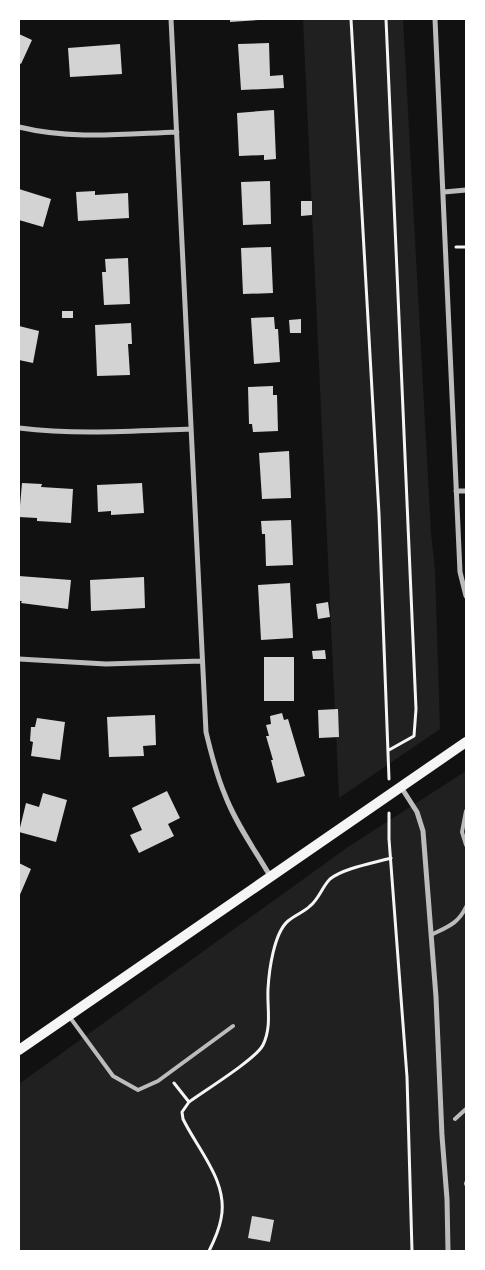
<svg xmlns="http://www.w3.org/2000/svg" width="485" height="1270" font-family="Manrope,sans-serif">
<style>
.green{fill:#202020}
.building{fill:#d3d3d3}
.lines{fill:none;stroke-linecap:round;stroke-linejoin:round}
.path{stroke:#f5f5f5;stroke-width:3}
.service{stroke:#bcbcbc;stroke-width:4}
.minor{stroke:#bcbcbc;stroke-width:5}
.secondary{stroke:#f5f5f5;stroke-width:10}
</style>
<rect width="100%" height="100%" fill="#111"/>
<path class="green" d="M303 19H403L431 533 435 569 440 729 339 798Z
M466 771V1251H19V1084L348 847Z"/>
<path class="building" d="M230 19H259V20L230 22Z
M19 34 32 40 21 64 19 63Z
M269 43 270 76 283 75 284 88 241 90 238 44Z
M120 44 122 74 70 77 68 48Z
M274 110 276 159 264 160V155L239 156 237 113Z
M270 181 271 224 243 225 241 182Z
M19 189 51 199 43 227 19 220Z
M95 191V195L128 193 129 218 78 221 76 192Z
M301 201H312V215L301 216Z
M271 247 273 293 243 294 241 248Z
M128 258 130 304 104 305 102 272H106L105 259Z
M62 311H73V318H62Z
M274 317 275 329H278L280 362 254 364 251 318Z
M301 319V333H290L289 320Z
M131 323 132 344H128L130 375 97 376 95 325Z
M19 326 39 331 33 363 19 360Z
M273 386V395H277L278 431 253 432 252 424H249L248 387Z
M289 451 291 498 262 499 259 453Z
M22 483 42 484 41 487 73 489 71 523 37 521V518L19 517Z
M142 483 144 513 111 515V511L98 512 97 485Z
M291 520 293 565 266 566 265 534H262L261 521Z
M19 576 71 580 68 609 21 603 22 601H19Z
M144 577 145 608 91 611 90 580Z
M290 583 293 638 261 640 258 585Z
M328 602 330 617 318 619 316 604Z
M325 650 326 659H313L312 651Z
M264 657H294V701H264Z
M338 709 339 737 319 738 318 710Z
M282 713 284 720 288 719 305 776 277 783 271 760H273L266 736H269L266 725 271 724 270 716Z
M155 715 156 745 143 746 144 756 109 757 107 717Z
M37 718 65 722 60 760 31 756 33 742 30 741 31 727H35Z
M167 791 180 818 168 824 174 836 139 853 130 835 142 830 132 808Z
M43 793 67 800 56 842 19 832 26 803 39 807Z
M19 863 31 869 19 897Z
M252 1216 274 1220 270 1242 248 1238Z"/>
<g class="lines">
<path class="path" d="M351 19 379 514 389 779
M386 19 416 709 414 736 389 750
M456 247H466
M389 813V839L407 1077 412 1251
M174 1083 189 1102
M209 1251C214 1241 219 1230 221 1219 229 1182 198 1150 183 1119L182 1112 189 1102C204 1091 256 1059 263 1045 272 1027 267 1007 268 989 269 970 274 933 288 921 295 915 304 912 310 906 319 899 322 887 330 879 344 868 374 863 391 858"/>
<path class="service" d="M466 811 462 832 466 845
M431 935C447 927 458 924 466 907
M69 1016 113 1076 138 1090 158 1081 233 1026
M455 1119 466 1109
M466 1183V1184"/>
<path class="minor" d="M171 19 206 732C211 753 216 774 225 795 236 824 255 850 270 876
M435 19 460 572 466 596
M19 127C72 140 123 134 177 132
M444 192 466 190
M19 428C76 435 133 431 191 429
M456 491H466
M19 659 106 664 202 661
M401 787 417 812 423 831 436 997 442 1136 447 1199 448 1251"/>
<path class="secondary" d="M19 1050 466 742"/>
</g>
<rect width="485" height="1270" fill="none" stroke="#ffffff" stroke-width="40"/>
</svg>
